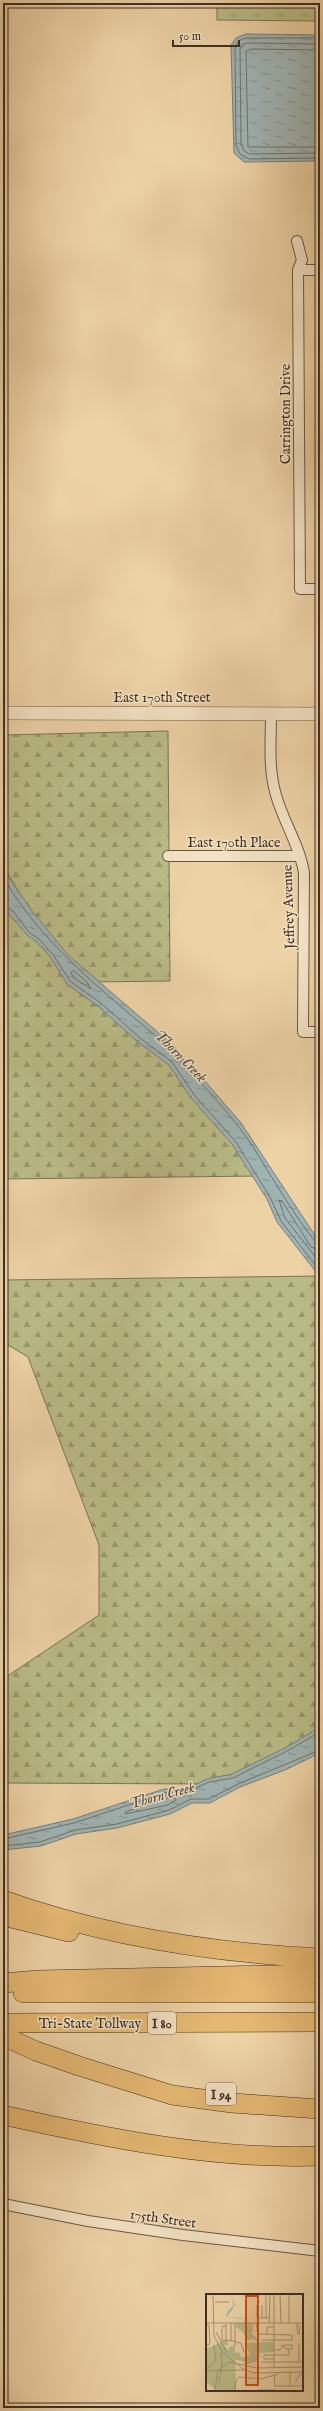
<svg xmlns="http://www.w3.org/2000/svg" width="323" height="2411" font-family="'IM FELL English',serif">
<style>
.grass{fill:url(#grass-tufts);stroke:#7c7555}
.forest{fill:url(#forest-firs);stroke:#7c7555}
.water{fill:url(#water-ripples);stroke:#797f7a}
.lines{fill:none;stroke-linecap:round;stroke-linejoin:round}
.shore{stroke:#6f726c;stroke-width:1}
.minor-casing{stroke:#6a5844;stroke-width:12}
.tertiary-casing{stroke:#6a5844;stroke-width:14}
.motorway-casing{stroke:#3f2f24;stroke-width:20}
.minor{stroke:#f3e2c5;stroke-width:10}
.tertiary{stroke:#f3e2c5;stroke-width:13}
.motorway{stroke:#e6b973;stroke-width:19}
.labels{text-anchor:middle;stroke-width:3;stroke-linejoin:round;paint-order:stroke}
.shield{fill:#f3e2c5;stroke:#756554;stroke-width:1}
.shield-label{font-size:13px;font-weight:bold;fill:#3f2f24}
.street-label{font-size:14px;fill:#3f2f24;stroke:#f3e2c5}
.water-label{font-size:15px;font-style:italic;fill:#524a41;stroke:#f3e2c5}
.inset-road{fill:none;stroke:#a79172;stroke-width:1}
.view{fill:#c65111;fill-opacity:0.15;stroke:#c65111;stroke-width:2}
.inset-edge{fill:none;stroke:#3f2f24;stroke-width:2}
</style>
<defs>
<pattern id="grass-tufts" width="24" height="20" patternUnits="userSpaceOnUse"><rect width="24" height="20" fill="#b9bb86"/><path d="M3 7l-1-3M5 7V3M7 7l1-3M15 17l-1-3M17 17v-4M19 17l1-3" fill="none" stroke="#98986d"/></pattern>
<pattern id="forest-firs" width="22" height="20" patternUnits="userSpaceOnUse"><rect width="22" height="20" fill="#b9bb86"/><path d="M5 1l3.5 6h-7zM16 11l3.5 6h-7z" fill="#98986d"/></pattern>
<pattern id="water-ripples" width="26" height="14" patternUnits="userSpaceOnUse"><rect width="26" height="14" fill="#9fb4b4"/><path d="M2 4q2-2 4 0t4 0M15 11q2-2 4 0t4 0" fill="none" stroke="#839392"/></pattern>
</defs>
<rect width="100%" height="100%" fill="#edd2a6"/>
<filter id="stains"><feTurbulence type="fractalNoise" baseFrequency=".005" numOctaves="4"/><feColorMatrix values="0 0 0 0 .2 0 0 0 0 .09 0 0 0 0 .02 0 0 0 .5 -.17"/></filter>
<radialGradient id="worn" r=".72"><stop offset=".6" stop-color="#630" stop-opacity="0"/><stop offset="1" stop-color="#630" stop-opacity=".3"/></radialGradient>
<path class="grass" d="M217 3H320V21L217 20Z"/>
<path class="forest" d="M168 731 170 981 92 982 25 908 17 889 3 865V735Z
M3 907 68 973 135 1029 232 1130 260 1176 3 1179Z
M320 1276V1732L277 1756 209 1784 3 1783V1679L99 1615V1545L28 1357 3 1342V1280Z"/>
<path class="water" d="M246 34 320 35V161L244 162 234 153 231 45 236 38Z
M3 869 32 911 68 955 175 1047 186 1063 204 1080 241 1123 320 1243V1277L277 1222 267 1199 232 1144 191 1098 169 1065 138 1042 99 1007 67 984 51 958 37 942 27 935 3 907Z
M320 1727V1753L285 1770 240 1787 210 1803H192L170 1814 117 1828 76 1834 41 1846 3 1850V1835L73 1819 164 1789H186L207 1779 232 1774 287 1747Z"/>
<g class="lines">
<path class="shore" d="M320 38H246L238 41 235 48 236 145 240 154 249 159 320 158
M320 44 247 43 242 45 240 49 241 144 244 151 250 154 320 153
M320 50 252 49 246 51 248 147H320
M3 877C44 948 111 997 172 1050 180 1063 192 1072 202 1084 223 1107 244 1131 260 1158 267 1170 312 1244 320 1245
M3 905 13 911 29 932 40 940 54 956 70 981 102 1004 140 1038 172 1062 195 1096 236 1142 270 1197 281 1221 320 1271
M74 971 87 982 91 989 74 978 71 973Z
M320 1250 311 1247 282 1201 279 1200 285 1218 320 1263
M166 1798H175L176 1800 168 1805 125 1814 126 1812Z
M3 1839 74 1823 165 1793 187 1792 209 1782 233 1778 289 1750 320 1732
M3 1846 40 1842 75 1830 117 1824 169 1810 191 1799H209L238 1784 320 1750"/>
<defs>
<path id="minor" d="M297 241 302 260 298 270 300 589H320
M298 270H320
M271 714C271 740 268 769 276 795 283 821 300 846 304 873L303 1032H320
M168 856H300
M3 2204 88 2221 183 2235 320 2251"/>
<path id="tertiary" d="M3 713 320 714"/>
<path id="motorway" d="M3 1900C104 1936 213 1953 320 1958
M3 1916 69 1932
M3 1983 38 1980 320 1974
M23 1993H320
M3 2023 320 2022
M3 2036 36 2051 79 2066 172 2095 232 2103 320 2109
M3 2115C106 2138 214 2160 320 2156"/>
</defs>
<use href="#minor" class="minor-casing"/>
<use href="#tertiary" class="tertiary-casing"/>
<use href="#motorway" class="motorway-casing"/>
<use href="#minor" class="minor"/>
<use href="#tertiary" class="tertiary"/>
<use href="#motorway" class="motorway"/>
</g>
<g class="labels">
<g class="shield">
<rect x="148" y="2012" width="28" height="22" rx="3"/>
<rect x="206" y="2083" width="30" height="22" rx="3"/>
</g>
<g class="shield-label">
<text x="162" y="2028">I 80</text>
<text x="221" y="2099">I 94</text>
</g>
<g class="street-label">
<text transform="translate(285 414) rotate(-90)" y="5">Carrington Drive</text>
<text x="162" y="702">East 170th Street</text>
<text x="234" y="847">East 170th Place</text>
<text transform="translate(288 907) rotate(-92)" y="5">Jeffrey Avenue</text>
<text x="90" y="2028">Tri-State Tollway</text>
<text transform="translate(163 2218) rotate(8)" y="5">175th Street</text>
</g>
<g class="water-label">
<text transform="translate(181 1056) rotate(45)" y="5">Thorn Creek</text>
<text transform="translate(162 1795) rotate(-15)" y="5">Thorn Creek</text>
</g>
</g>
<g transform="translate(206 2294)">
<rect width="97" height="97" fill="#edd2a6"/>
<path d="M17 47H22V51H18L22 56 25 52H29L30 97H11L0 88V55ZM52 48H68V58L55 59Z" fill="#b9bb86"/>
<path d="M30 29H39L41 36 40 29H47V38L44 39 50 45 40 46 38 39 30 33ZM40 49H53V65L48 68 29 66V60L33 58 35 64 44 61Z" fill="#b9bb86"/>
<path d="M25 0 29 11 21 23 36 24 39 26 41 35 49 43 54 51 55 54 54 64 48 68 42 70 37 69 34 58 24 62 8 52 25 61 34 58 38 69 54 64 53 50 40 35 38 25 20 23 22 17 28 11Z" fill="#9fb4b4"/>
<path class="inset-road" d="M7 0 8 42 16 58 37 75 47 79 97 78M60 0V24M74 0 75 29M83 0V29M9 8H23M51 11V24H64M56 11V24M0 29H97M25 29V47M29 29V52M50 29 52 40 86 41V46H56M63 29 64 0M20 30V47M20 32H16V46L29 47M91 32H94L93 41 92 40 91 35V29M10 38 21 59M61 40V33H68M29 48 35 49 38 58M0 51 4 50 3 31H0M68 56H74V55L78 51H86V55H80L77 52 75 51M68 61H83V55M68 65H58V61H69M55 68H97M93 68V49M68 73V0M1 75 10 67 8 51M0 77 38 76M68 81 69 93M13 88 16 72 15 58M89 89 94 80H97M69 92H97M84 92V79M9 96 12 76 23 68 51 74 97 73M52 96H69M29 97 30 86 33 83 55 85 72 80"/>
<path class="view" d="M40 2H52V91H40Z"/>
<rect width="97" height="97" class="inset-edge"/>
</g>
<rect width="323" height="2411" fill="none" stroke="#edd2a6" stroke-width="16"/>
<rect x="4" y="4" width="315" height="2403" fill="none" stroke="#3f2f24" stroke-width="2"/>
<rect x="8" y="8" width="307" height="2395" fill="none" stroke="#3f2f24"/>
<path d="M173 40v6h66v-6" fill="none" stroke="#3f2f24" stroke-width="2"/>
<text x="179" y="40" font-size="12" fill="#3f2f24" stroke="#f3e2c5" stroke-width="3" paint-order="stroke">50 m</text>
<rect width="100%" height="100%" filter="url(#stains)"/>
<rect width="100%" height="100%" fill="url(#worn)"/>
</svg>
